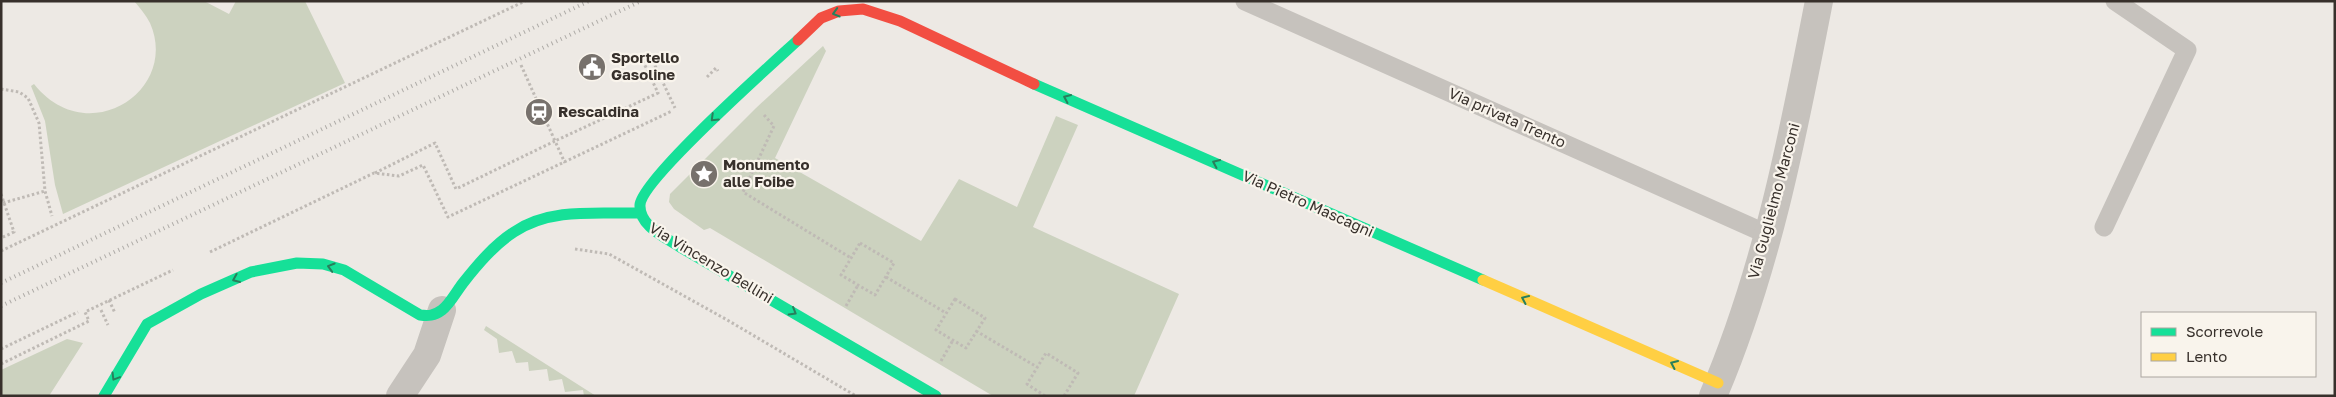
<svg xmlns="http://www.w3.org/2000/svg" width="2336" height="397" font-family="'Golos Text',sans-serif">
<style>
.green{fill:#ccd2bf}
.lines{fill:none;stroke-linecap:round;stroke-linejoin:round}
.path{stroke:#bfbab5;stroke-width:3;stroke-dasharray:2.5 2.5;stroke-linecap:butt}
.lane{stroke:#c6c2bd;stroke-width:19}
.street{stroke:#c6c2bd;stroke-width:28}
.fast{stroke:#16e098;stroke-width:11}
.slow{stroke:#ffcf43;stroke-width:11}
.jam{stroke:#f24e42;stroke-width:11}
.rail{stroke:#aeaba7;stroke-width:4;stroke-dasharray:1 4;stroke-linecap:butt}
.oneway{stroke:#287f5c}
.labels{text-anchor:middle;stroke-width:4.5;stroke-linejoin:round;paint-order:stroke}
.poi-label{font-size:15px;font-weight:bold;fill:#37302b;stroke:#f9f4ec;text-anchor:start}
.street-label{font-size:15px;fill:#37302b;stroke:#f9f4ec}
</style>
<rect width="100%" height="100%" fill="#ede9e4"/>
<path class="green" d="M134 1H204L229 14 236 1H305L345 83 63 214 55 185 45 121 31 86 34 84C87 151 180 91 150 23 146 15 140 8 134 1Z
M823 46 826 51 775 158 921 241 959 179 1017 207 1056 116 1078 125 1033 227 1179 294 1134 396H993L710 228 704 230 674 209 669 202 670 194 756 108Z
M486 326 596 396H584L583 390 565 392 562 379 549 381 547 369 529 371 528 362 516 363 512 351 499 353 497 339 484 330Z
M67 339 83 343 49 396H1V370Z"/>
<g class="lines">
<path class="path" d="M521 65 555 141 658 93 642 59 650 55 675 108
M707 77 716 68 718 71
M1 89 19 92 28 98 39 123 45 191 52 216
M764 115 774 126 743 192 851 258
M375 173 435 143 456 189 555 141 565 163
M1 194 14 232 1 238
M3 203 45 191
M860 243 894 263 875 295 841 275Z
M575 249 609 254 729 321 856 396
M1 251 525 1
M210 252 374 173 399 176 423 165 448 217 672 111
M886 277 946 313
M955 299 985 318 966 348 936 330Z
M109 300 115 313
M846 306 858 285
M101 310 108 325
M976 331 1037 367
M1 349 78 312
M941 361 953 340
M1 364 89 321 85 312 173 270
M1045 396 1027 384 1046 353 1078 373 1064 396"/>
<path class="lane" d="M1245 1 1769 235
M2104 227 2187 50 2115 1"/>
<path class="street" d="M400 396 427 355 442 310
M1713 396C1767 270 1793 135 1819 1"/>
<path class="fast" d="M798 40C773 63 641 180 640 205 639 226 665 237 680 247L936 396
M1034 84 1483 280
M104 396 147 324 201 294 251 272 297 263 323 264 344 270 420 315C428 316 434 316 442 310 450 304 456 292 463 283 478 264 494 245 514 232 551 207 599 214 641 213"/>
<path class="slow" d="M1483 280 1718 383"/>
<path class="jam" d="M798 40 821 18 839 11 863 9 900 21 1034 84"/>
<path class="rail" d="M1 283 589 1
M1 306 641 1"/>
</g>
<defs><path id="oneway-chevron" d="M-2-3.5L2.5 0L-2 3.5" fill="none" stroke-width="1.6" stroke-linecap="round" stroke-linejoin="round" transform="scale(1.25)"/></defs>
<g class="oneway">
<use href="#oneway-chevron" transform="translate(836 13) rotate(164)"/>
<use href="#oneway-chevron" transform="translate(1067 98) rotate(-156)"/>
<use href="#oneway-chevron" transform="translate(714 118) rotate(136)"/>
<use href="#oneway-chevron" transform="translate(1216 163) rotate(-156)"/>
<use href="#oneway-chevron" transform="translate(331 267) rotate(-164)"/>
<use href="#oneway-chevron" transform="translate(236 279) rotate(157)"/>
<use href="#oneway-chevron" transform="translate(1525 299) rotate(-156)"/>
<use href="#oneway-chevron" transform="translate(793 312) rotate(30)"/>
<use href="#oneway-chevron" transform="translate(1674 364) rotate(-156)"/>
<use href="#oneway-chevron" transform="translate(115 377) rotate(121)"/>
</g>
<defs>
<symbol id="civic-disc" viewBox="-11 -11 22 22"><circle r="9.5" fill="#77716c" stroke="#f9f4ec"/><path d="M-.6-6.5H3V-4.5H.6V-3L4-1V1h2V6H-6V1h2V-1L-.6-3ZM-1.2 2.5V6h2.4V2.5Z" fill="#fff"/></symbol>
<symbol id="station-disc" viewBox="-11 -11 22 22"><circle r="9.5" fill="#77716c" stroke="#f9f4ec"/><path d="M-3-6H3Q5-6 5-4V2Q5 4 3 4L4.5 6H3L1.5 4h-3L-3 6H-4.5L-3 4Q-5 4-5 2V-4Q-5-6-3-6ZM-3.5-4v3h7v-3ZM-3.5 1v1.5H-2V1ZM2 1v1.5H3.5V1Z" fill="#fff"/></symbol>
<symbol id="sight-disc" viewBox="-11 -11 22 22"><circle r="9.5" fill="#77716c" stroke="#f9f4ec"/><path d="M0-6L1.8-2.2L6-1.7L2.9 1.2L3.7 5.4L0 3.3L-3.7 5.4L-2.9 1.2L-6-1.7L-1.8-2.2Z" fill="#fff"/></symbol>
</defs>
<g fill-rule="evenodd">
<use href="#civic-disc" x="576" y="51" width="32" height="32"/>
<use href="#station-disc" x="523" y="96" width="32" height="32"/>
<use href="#sight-disc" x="688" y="158" width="32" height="32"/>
</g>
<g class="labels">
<g class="poi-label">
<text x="611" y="63">Sportello<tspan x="611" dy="17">Gasoline</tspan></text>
<text x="558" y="117">Rescaldina</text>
<text x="723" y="170">Monumento<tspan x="723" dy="17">alle Foibe</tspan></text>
</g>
<g class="street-label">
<text transform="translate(1507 118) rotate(24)" y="5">Via privata Trento</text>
<text transform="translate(1774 201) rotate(-75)" y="5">Via Guglielmo Marconi</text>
<text transform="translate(1308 204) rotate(24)" y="5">Via Pietro Mascagni</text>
<text transform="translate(711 263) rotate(31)" y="5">Via Vincenzo Bellini</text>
</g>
</g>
<rect width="2336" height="397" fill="none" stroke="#37302b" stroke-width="5"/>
<rect x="2141" y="312" width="175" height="65" fill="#f9f4ec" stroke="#aba69f"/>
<rect x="2151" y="328" width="25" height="8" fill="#16e098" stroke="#aba69f"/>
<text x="2186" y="337" font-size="15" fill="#37302b">Scorrevole</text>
<rect x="2151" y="353" width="25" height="8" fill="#ffcf43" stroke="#aba69f"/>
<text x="2186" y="362" font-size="15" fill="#37302b">Lento</text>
</svg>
